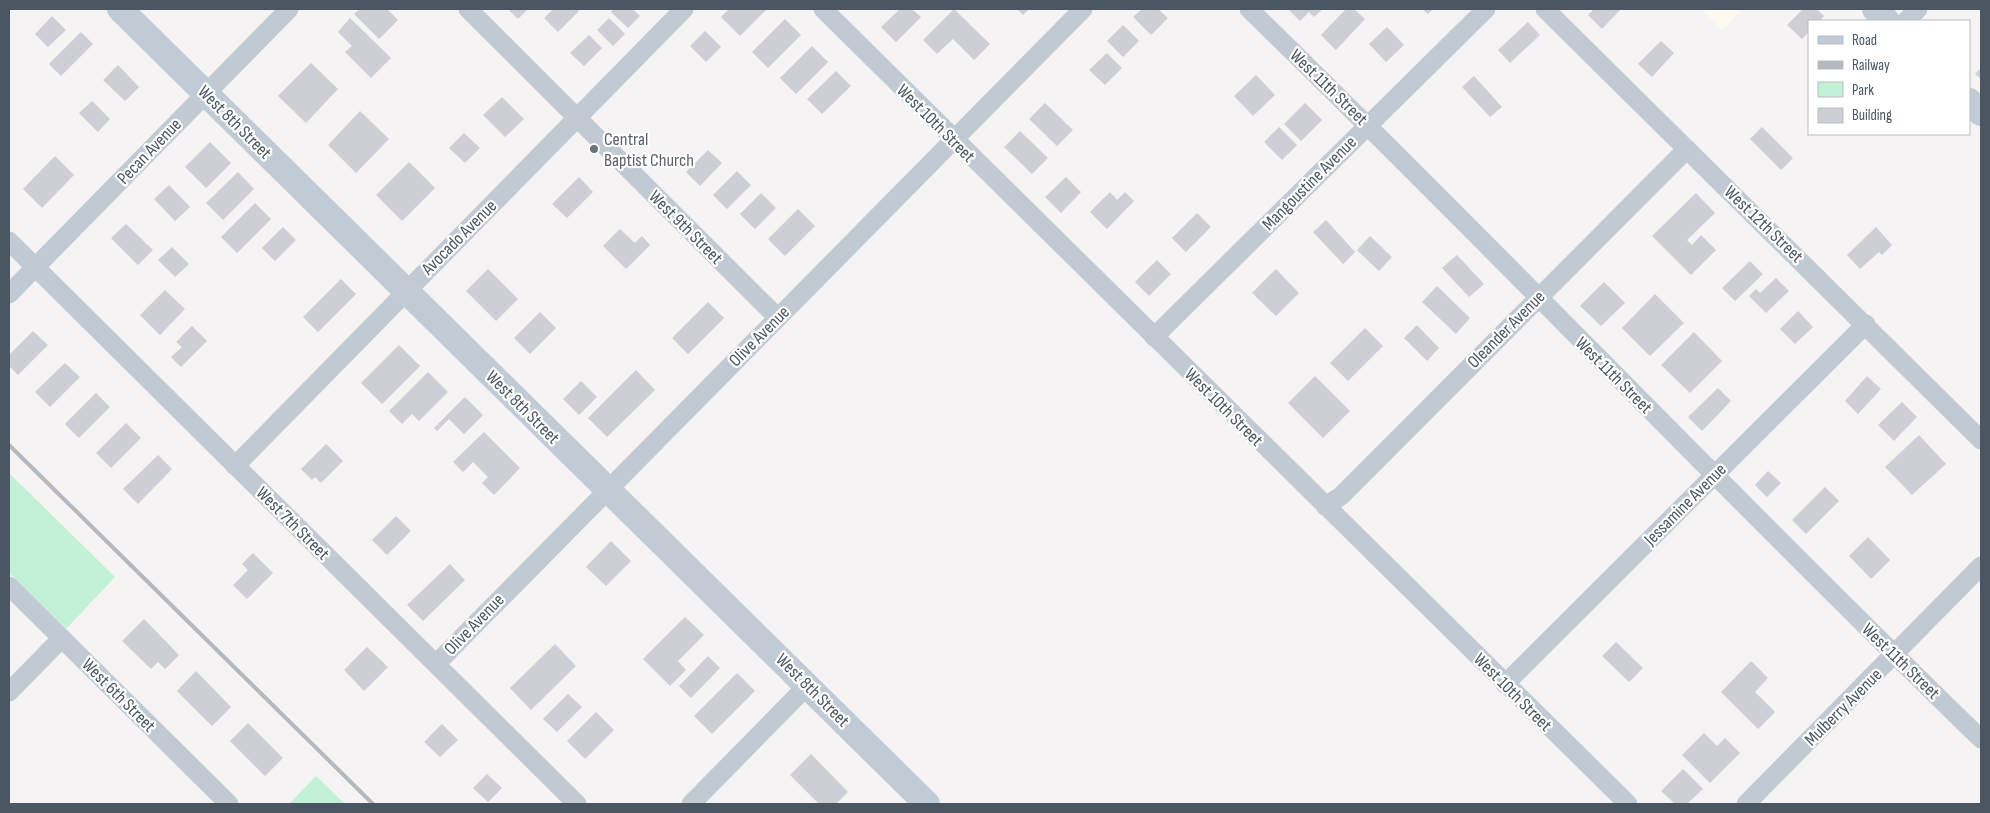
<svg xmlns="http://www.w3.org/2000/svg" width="1990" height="813" font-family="'Sofia Sans Condensed',sans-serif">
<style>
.commercial{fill:#fdf9ef}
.green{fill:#c3f1d5}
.building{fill:#cdcfd5}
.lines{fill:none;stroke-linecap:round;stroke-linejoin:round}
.street{stroke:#c1cad2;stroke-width:19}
.secondary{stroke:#c1cbd6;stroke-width:26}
.rail{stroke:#b5b8bd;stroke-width:4}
.worship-dot{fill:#6b7280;stroke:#fff;stroke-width:2}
.labels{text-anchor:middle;stroke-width:4.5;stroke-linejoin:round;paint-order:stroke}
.street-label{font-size:18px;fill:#4a5661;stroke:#fff}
.worship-label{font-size:18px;fill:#5b616d;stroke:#fff;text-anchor:start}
</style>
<rect width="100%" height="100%" fill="#f5f3f3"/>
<path class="commercial" d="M1700 9H1743L1722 30Z"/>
<path class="green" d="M9 473 115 577 66 629 9 573Z
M316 776 345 804H289Z"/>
<path class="building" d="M360 9H387L398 20 379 39 354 14Z
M508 9H528L518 19Z
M553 9H576L579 11 558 32 544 18Z
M614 9H633L640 16 628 28 611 12Z
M729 9H767L740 36 721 17Z
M900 9H912L921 17 896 42 881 27Z
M954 9 990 44 974 60 953 39 937 54 923 40Z
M1017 9H1029L1023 15Z
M1142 9H1158L1168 18 1151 35 1133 17Z
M1288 9H1323L1314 17 1309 12 1300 21Z
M1346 9H1354L1365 19 1336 50 1321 35Z
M1422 9H1433L1428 14Z
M1594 9H1621L1602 29 1588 15Z
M1803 9H1817L1824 16 1819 21H1809V32L1802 39 1787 25Z
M52 16 66 30 48 47 35 34Z
M350 18 391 58 371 78 345 52 352 46 338 32Z
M609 18 625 34 613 46 597 30Z
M785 19 801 35 768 68 752 52Z
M1528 22 1540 35 1510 63 1498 50Z
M1123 25 1139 41 1123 57 1107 41Z
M1387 27 1404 45 1386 62 1369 44Z
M705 31 721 47 706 62 690 46Z
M81 32 93 44 61 76 49 64Z
M589 35 602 48 584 66 570 53Z
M1661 41 1674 53 1652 77 1638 64Z
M812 46 828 62 796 94 780 78Z
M1107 53 1122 68 1105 85 1089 70Z
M311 63 338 89 306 123 278 96Z
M118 65 139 87 125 101 103 80Z
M1981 68V79L1975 74Z
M836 71 851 86 822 114 807 99Z
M1256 75 1275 95 1253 116 1234 96Z
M1474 76 1502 107 1490 117 1462 87Z
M502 97 524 119 505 137 483 115Z
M92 101 110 119 98 132 79 113Z
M1045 103 1073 130 1057 146 1029 119Z
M1305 103 1322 120 1301 141 1284 124Z
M360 111 389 139 356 173 328 145Z
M1279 127 1297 145 1282 160 1264 142Z
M1762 127 1793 158 1781 170 1750 139Z
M1020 131 1048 158 1032 174 1004 147Z
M464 133 480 148 465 163 449 148Z
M210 142 231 163 206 188 185 167Z
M708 150 722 163 700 186 686 172Z
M55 156 74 175 42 208 23 189Z
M409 162 435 188 402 221 376 195Z
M737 171 751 185 727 209 713 195Z
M238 172 254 189 223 220 206 203Z
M579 177 593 192 567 218 552 204Z
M1066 177 1081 192 1061 213 1045 197Z
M169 185 190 207 175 221 154 199Z
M1110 192 1117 200 1125 192 1134 201 1107 229 1090 212Z
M761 193 776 208 755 229 740 214Z
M1696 193 1715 213 1687 240 1692 245 1701 235 1716 250 1691 275 1652 236Z
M255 203 271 219 237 253 221 237Z
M798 209 815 226 785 256 768 239Z
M1197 213 1211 227 1186 252 1172 238Z
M1326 220 1355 252 1343 264 1313 232Z
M126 224 153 250 138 265 111 238Z
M283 227 296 240 275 261 262 248Z
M1876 227 1892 245 1882 255 1879 252 1860 269 1847 255Z
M620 229 635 243 642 236 650 245 626 269 603 246Z
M1370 236 1392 257 1379 271 1357 250Z
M172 247 189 264 175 277 158 260Z
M1457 255 1484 284 1469 297 1442 268Z
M1157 260 1171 274 1149 296 1135 282Z
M1750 261 1763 274 1735 301 1722 288Z
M488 269 518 299 496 321 466 291Z
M1276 269 1299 293 1276 316 1252 293Z
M1776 278 1789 291 1766 313 1749 296 1756 289 1760 293Z
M341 279 356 294 318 332 303 317Z
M1604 282 1625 303 1601 326 1580 306Z
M1437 286 1470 318 1456 334 1422 302Z
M165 290 185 309 160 335 140 315Z
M1655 294 1684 323 1650 356 1622 328Z
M708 302 724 318 688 354 672 338Z
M1798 311 1813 327 1795 344 1780 329Z
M540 312 556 328 530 354 514 338Z
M1417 325 1439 348 1427 361 1404 338Z
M192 326 207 341 181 367 171 357 182 347 176 342Z
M1365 328 1383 346 1348 381 1330 363Z
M33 331 48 345 18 375 9 366V355Z
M1694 332 1722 361 1690 393 1661 365Z
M399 345 420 366 382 404 361 383Z
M65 363 80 377 50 407 35 392Z
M636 370 655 390 607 437 588 418Z
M428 372 448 392 419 421 412 414 402 424 389 411Z
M1315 376 1350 411 1323 438 1288 403Z
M1867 376 1881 389 1858 414 1845 401Z
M581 381 597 397 579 415 563 399Z
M1718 388 1731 401 1702 431 1688 417Z
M96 393 110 407 79 438 65 424Z
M465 397 483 415 464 434 449 419 437 431 434 428Z
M1902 402 1917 417 1894 441 1878 425Z
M126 423 141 438 111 468 96 453Z
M484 432 520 468 494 495 482 483 488 477 473 462 463 472 453 462Z
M1919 435 1946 464 1912 495 1885 467Z
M326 444 343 461 321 483 315 477 312 480 301 469Z
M158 455 172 469 138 504 123 489Z
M1768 471 1781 483 1767 497 1755 485Z
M1825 487 1839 501 1806 534 1792 520Z
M396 516 411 531 387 555 372 540Z
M1868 537 1890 560 1871 579 1849 556Z
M611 541 631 561 606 586 586 567Z
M253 553 273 573 247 599 233 585 248 570 242 564Z
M450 564 465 580 423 621 407 605Z
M685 617 704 635 678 661 686 670 670 686 643 659Z
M144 619 179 655 165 669 158 662 151 669 122 641Z
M1616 642 1643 668 1629 682 1602 656Z
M555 644 576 666 531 710 510 688Z
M367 647 388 667 364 691 344 670Z
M708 656 720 668 691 698 679 686Z
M1751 661 1768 678 1755 692 1775 712 1758 729 1721 692Z
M196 671 231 707 212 726 177 691Z
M737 673 755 691 712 734 694 716Z
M568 694 582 707 557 732 543 719Z
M596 712 614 730 585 759 567 741Z
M248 723 283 758 265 776 230 741Z
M442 724 458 740 440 757 424 742Z
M1704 733 1717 746 1725 738 1740 753 1710 783 1682 755Z
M811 754 848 792 836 804H819L790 775Z
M1683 769 1703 789 1687 804H1675L1661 791Z
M487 774 502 788 488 802 473 788Z"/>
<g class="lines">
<path class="street" d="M468 9 778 318
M823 9 1628 804
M1249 9C1496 249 1733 499 1981 739
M1545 9 1981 440
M1906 21 1918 9
M9 241 577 804
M9 294 289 9
M1154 337 1486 9
M235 466 684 9
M1325 506 1341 496 1687 149
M9 586 229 804
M436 664 1083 9
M1505 684 1866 324
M9 692 62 638
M691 804 808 685
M1746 804 1981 566"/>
<path class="secondary" d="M120 9 927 804
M1875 9 1887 21
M1969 101 1981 113"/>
<path class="rail" d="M9 445 373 804"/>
</g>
<circle class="worship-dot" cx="594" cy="149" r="5"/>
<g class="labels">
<g class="street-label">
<text transform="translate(1329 87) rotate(44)" y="6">West 11th Street</text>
<text transform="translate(235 122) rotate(45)" y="6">West 8th Street</text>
<text transform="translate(936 123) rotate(45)" y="6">West 10th Street</text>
<text transform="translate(149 151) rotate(-46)" y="6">Pecan Avenue</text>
<text transform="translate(1309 183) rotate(-45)" y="6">Mangoustine Avenue</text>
<text transform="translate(1764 224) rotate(44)" y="6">West 12th Street</text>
<text transform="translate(686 227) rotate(45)" y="6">West 9th Street</text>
<text transform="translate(459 237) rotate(-45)" y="6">Avocado Avenue</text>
<text transform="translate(1506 329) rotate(-45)" y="6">Oleander Avenue</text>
<text transform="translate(759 336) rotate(-45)" y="6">Olive Avenue</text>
<text transform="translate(1614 375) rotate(45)" y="6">West 11th Street</text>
<text transform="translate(523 407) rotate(45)" y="6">West 8th Street</text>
<text transform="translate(1224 407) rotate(45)" y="6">West 10th Street</text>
<text transform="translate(1685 504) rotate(-45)" y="6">Jessamine Avenue</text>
<text transform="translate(293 523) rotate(45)" y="6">West 7th Street</text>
<text transform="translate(474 624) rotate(-46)" y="6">Olive Avenue</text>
<text transform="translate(1901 661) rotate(44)" y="6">West 11th Street</text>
<text transform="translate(813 690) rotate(45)" y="6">West 8th Street</text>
<text transform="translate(1513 692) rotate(45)" y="6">West 10th Street</text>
<text transform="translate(119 695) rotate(45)" y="6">West 6th Street</text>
<text transform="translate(1843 707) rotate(-45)" y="6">Mulberry Avenue</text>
</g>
<g class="worship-label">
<text x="604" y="145">Central<tspan x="604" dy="21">Baptist Church</tspan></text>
</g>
</g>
<rect width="1990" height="813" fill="none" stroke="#4a5661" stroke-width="20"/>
<rect x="1808" y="20" width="162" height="115" fill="#ffffff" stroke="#b7bbc0"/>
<rect x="1818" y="36" width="25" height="8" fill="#c1cbd6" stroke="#b7bbc0"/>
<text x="1852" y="45" font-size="15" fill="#4a5661">Road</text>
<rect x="1818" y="61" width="25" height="8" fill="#b5b8bd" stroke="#b7bbc0"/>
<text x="1852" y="70" font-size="15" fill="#4a5661">Railway</text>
<rect x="1818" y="82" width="25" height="15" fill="#c3f1d5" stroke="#b7bbc0"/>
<text x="1852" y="95" font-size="15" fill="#4a5661">Park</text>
<rect x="1818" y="108" width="25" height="15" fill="#cdcfd5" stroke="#b7bbc0"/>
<text x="1852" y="120" font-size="15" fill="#4a5661">Building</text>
</svg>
